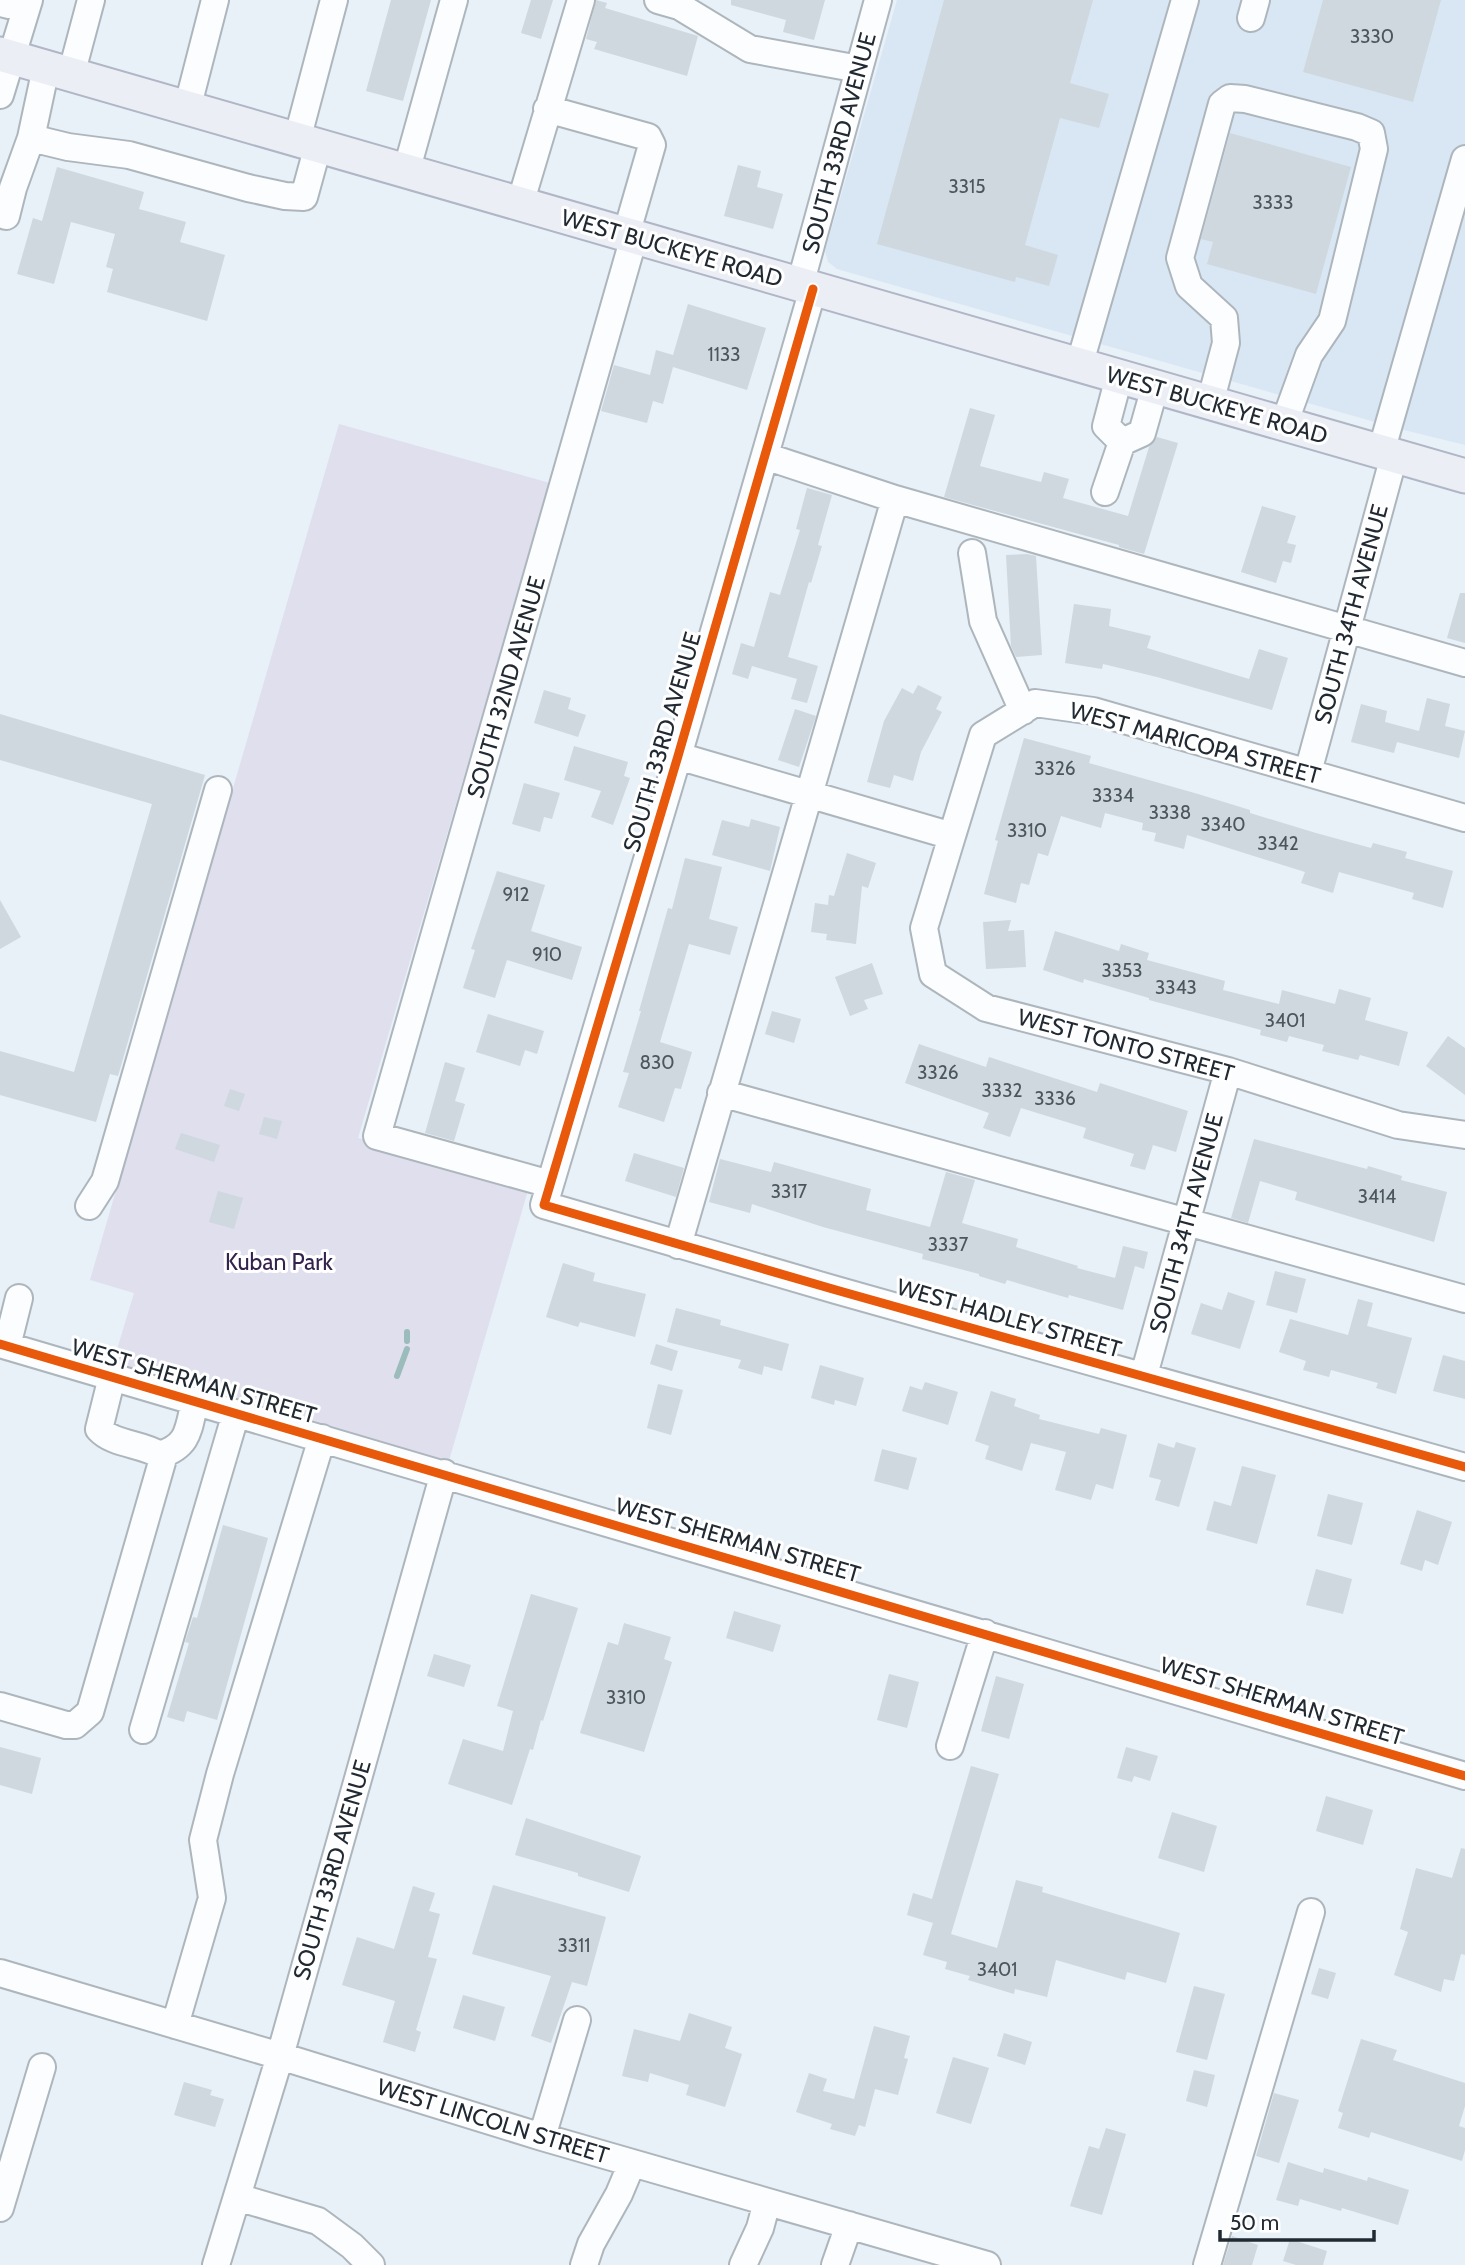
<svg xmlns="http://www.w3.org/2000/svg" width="1465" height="2265" font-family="Cabin,sans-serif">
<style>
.built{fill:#d9e7f5}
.green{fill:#dfdfee}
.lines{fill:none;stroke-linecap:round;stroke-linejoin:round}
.stream{stroke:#9cbcbc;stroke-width:6}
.building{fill:#ced8de}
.minor-casing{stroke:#aeb6bd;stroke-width:30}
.major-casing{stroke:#b0b6c5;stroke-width:37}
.minor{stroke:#fcfdfe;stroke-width:26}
.major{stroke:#eceef5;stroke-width:33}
.cycleway-casing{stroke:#fff;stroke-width:13}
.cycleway{stroke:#e8590c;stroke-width:9}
.labels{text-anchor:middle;stroke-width:6;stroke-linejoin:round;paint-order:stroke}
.number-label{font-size:19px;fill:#4c565e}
.street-label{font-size:23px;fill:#212a33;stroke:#fff}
.park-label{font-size:23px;fill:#34234c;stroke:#fff}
</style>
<rect width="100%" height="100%" fill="#e8f0f8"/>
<path class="built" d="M897 0H1465V445L1396 428 837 269 828 262 825 251Z"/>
<path class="green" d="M339 424 550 483 358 1138 529 1187 448 1464 112 1366 134 1293 90 1280Z"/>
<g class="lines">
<path class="stream" d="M407 1332V1341
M397 1376 407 1349"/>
</g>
<path class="building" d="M391 0H431L403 101 366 91Z
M531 0H553L541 39 521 33Z
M596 0 607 3 605 8 698 36 687 76 594 49 597 42 586 39Z
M731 0H825L814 40 783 32 786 20 731 5Z
M944 0H1093L1070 83 1109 94 1099 128 1060 118 1025 245 1058 255 1049 286 1016 277 1015 282 877 244Z
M1323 0H1441L1413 102 1303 72Z
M1230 133 1351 167 1316 294 1207 264 1213 242 1201 239Z
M738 165 761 171 757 187 783 194 773 229 724 216Z
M57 167 144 192 139 209 186 222 180 242 225 255 207 321 107 292 113 269 106 267 115 234 71 222 54 284 17 274 33 218 42 221Z
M688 304 766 328 747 390 673 367 663 404 653 401 647 423 601 411 614 365 650 375 656 350 673 355Z
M970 408 995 415 980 466 1041 482 1044 472 1069 479 1063 498 1128 516 1149 447 1157 437 1178 443 1144 554 1119 547V545L944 497Z
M807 488 832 495 818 545 822 546 811 583 809 582 788 657 818 666 807 703 791 699 797 679 752 666 748 679 732 674 741 643 754 647 770 592 780 595 800 530 796 529Z
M1262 506 1296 516 1287 543 1296 545 1291 563 1283 561 1276 583 1241 572Z
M1027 554 1036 556 1042 655 1016 657 1011 646 1006 555Z
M1460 593H1465V643L1447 638Z
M1074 604 1111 609 1109 626 1151 636 1147 648 1249 679 1259 649 1288 658 1272 710 1157 677 1103 664 1102 669 1065 663Z
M918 685 942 697 936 709 942 712 921 752 913 781 894 775 890 788 867 782 884 721 902 688 913 694Z
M544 690 571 698 568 709 586 715 578 737 534 723Z
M1427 698 1450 704 1445 726 1465 731 1459 758 1397 742 1394 753 1351 742 1361 704 1387 711 1385 722 1419 731Z
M795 709 816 716 799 767 778 760Z
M0 714 205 775 118 1076 110 1074 96 1122 0 1095V1051L74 1072 152 804 0 760Z
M1024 738 1091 756 1089 763 1198 794 1250 810V813L1316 833 1371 848 1373 843 1407 852 1405 858 1453 871 1443 908 1412 899 1414 893 1339 872 1333 893 1301 883 1305 872 1187 835 1184 849 1154 841 1156 833 1142 830 1143 823 1105 813 1101 828 1061 816 1048 856 1038 853 1029 885 1021 883 1016 903 984 894 998 841 995 840Z
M574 746 628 762 624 776 630 778 613 825 591 817 601 791 564 780Z
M524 783 560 793 552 819 544 817 540 832 512 824Z
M751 819 780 827 770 871 712 855 722 820 749 827Z
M847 853 876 863 868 888 862 886 856 944 826 940 827 934 811 932 815 903 828 905 829 895 834 896Z
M685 858 722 867 709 919 738 927 730 955 689 944 660 1042 692 1052 681 1089 675 1088 664 1122 618 1107 629 1073 623 1072 641 1011H639L668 908 672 909Z
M497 871 545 885 531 931 582 947 572 980 507 960 495 998 463 988 475 950 471 949Z
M0 900 21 937 0 949Z
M1011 920 1008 931 1024 930 1026 967 986 969 983 922Z
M1055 931 1119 951 1121 944 1149 953 1147 960 1225 981 1223 990 1279 1004 1282 990 1335 1004 1339 989 1371 998 1365 1020 1408 1032 1399 1066 1360 1055 1358 1060 1322 1051 1324 1045 1289 1036 1287 1042 1260 1035 1261 1030 1149 1000V998L1084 979 1083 983 1043 970Z
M872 963 883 994 864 1000 868 1009 850 1016 835 977Z
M772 1011 801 1019 794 1043 765 1034Z
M488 1014 544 1031 537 1054 525 1050 520 1066 476 1052Z
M1448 1036 1465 1048V1095L1426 1066Z
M919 1044 986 1067 989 1057 1097 1092 1100 1083 1188 1111 1176 1152 1153 1145 1145 1170 1130 1166 1134 1154 1083 1138 1086 1128 1021 1108 1010 1137 983 1128 989 1113 905 1083Z
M445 1062 465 1068 455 1101 465 1104 454 1141 425 1133Z
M230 1089 245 1094 239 1111 224 1106Z
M264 1117 282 1121 277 1139 259 1134Z
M181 1133 220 1145 214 1162 175 1149Z
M1254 1139 1367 1169 1368 1166 1402 1176 1401 1180 1447 1192 1434 1242 1295 1200 1297 1192 1260 1181 1248 1223 1231 1218Z
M634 1153 684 1168 676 1197 625 1181Z
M720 1159 771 1172 774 1162 871 1189 866 1210 930 1227 946 1172 975 1180 962 1223 1018 1239 1016 1247 1078 1266 1077 1268 1115 1278 1123 1246 1148 1252 1144 1269 1135 1266 1123 1310 1069 1295 1068 1298 1007 1280 1005 1284 979 1276V1274L922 1259 923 1254 823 1227 752 1204 750 1213 709 1202Z
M218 1191 243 1198 234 1229 209 1222Z
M563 1263 595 1273 593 1281 646 1294 635 1337 580 1322 578 1327 546 1317Z
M1275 1271 1306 1279 1297 1313 1266 1305Z
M1228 1292 1255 1301 1240 1349 1191 1334 1201 1303 1222 1310Z
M1358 1299 1373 1303 1367 1326 1412 1338 1396 1394 1376 1388 1378 1383 1331 1370 1329 1377 1303 1370 1306 1361 1279 1352 1290 1319 1348 1335Z
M676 1308 721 1320 720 1325 789 1344 782 1371 764 1366 762 1375 738 1368 741 1360 667 1342Z
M656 1344 678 1351 672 1371 650 1364Z
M1443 1355 1465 1361V1399L1433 1391Z
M820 1365 864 1378 856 1406 835 1400 834 1405 811 1398Z
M925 1382 958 1392 948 1425 902 1411 910 1386 922 1390Z
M658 1384 683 1390 671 1435 647 1428Z
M991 1391 1016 1399 1014 1406 1040 1415 1039 1419 1099 1434 1101 1428 1127 1435 1113 1489 1096 1484 1091 1500 1055 1490 1066 1452 1031 1443 1022 1471 985 1459 989 1446 975 1441Z
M1176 1442 1196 1448 1179 1507 1155 1500 1161 1480 1149 1477 1158 1443 1174 1448Z
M882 1449 917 1458 908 1490 874 1481Z
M1242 1466 1276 1475 1257 1544 1206 1530 1214 1501 1231 1506Z
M1328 1494 1363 1503 1352 1545 1317 1536Z
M1417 1510 1452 1522 1438 1565 1425 1560 1422 1571 1400 1564Z
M223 1525 268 1538 217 1720 187 1711 184 1722 167 1717 189 1643 185 1642 193 1617 197 1618Z
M1316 1569 1352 1579 1343 1614 1306 1605Z
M531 1594 578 1608 543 1721 541 1720 533 1750 530 1749 512 1805 448 1784 463 1739 503 1751 513 1711 497 1706Z
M734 1611 781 1625 773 1652 726 1638Z
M624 1623 671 1637 664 1659 672 1662 644 1752 580 1733 608 1642 618 1645Z
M434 1654 471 1665 464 1687 427 1676Z
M889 1674 919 1682 907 1728 877 1720Z
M996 1676 1024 1684 1009 1739 981 1731Z
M0 1747 41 1758 32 1794 0 1785Z
M1126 1747 1158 1756 1150 1781 1134 1776 1132 1782 1117 1778Z
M971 1766 999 1774 951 1934 997 1948 1016 1880 1043 1887 1042 1892 1180 1933 1166 1983 1127 1972 1125 1980 1056 1960 1047 1997 1015 1989 1014 1994 968 1980 970 1976 945 1969 947 1962 923 1955 933 1923 907 1915 913 1893 932 1899Z
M1326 1796 1373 1810 1363 1845 1316 1831Z
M1172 1812 1217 1826 1204 1872 1158 1858Z
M526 1818 641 1856 629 1892 578 1876V1873L515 1855Z
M1461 1848 1465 1849V1955L1461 1954 1454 1981 1444 1979 1441 1992 1394 1975 1408 1932 1400 1929 1416 1868 1452 1878Z
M493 1885 606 1917 587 1986 572 1982 551 2043 531 2036 551 1976 472 1954Z
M413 1886 435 1893 429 1911 440 1914 428 1957 437 1959 416 2030 421 2032 415 2052 383 2042 395 2001 342 1985 357 1937 394 1949Z
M1319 1968 1336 1973 1328 1999 1311 1994Z
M1194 1986 1225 1994 1207 2060 1176 2052Z
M463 1995 505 2007 495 2041 453 2028Z
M689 2013 732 2027 725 2048 742 2054 725 2107 686 2095 689 2085 650 2073 648 2082 622 2076 634 2029 680 2041Z
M874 2026 910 2036 904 2058 908 2059 898 2095 875 2089 865 2127 859 2125 855 2136 830 2129 832 2124 796 2112 809 2073 827 2079 823 2091 854 2099Z
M1004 2033 1032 2042 1025 2065 997 2056Z
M1361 2039 1397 2050 1393 2060 1465 2083V2106L1459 2126 1465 2128V2150L1462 2161 1371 2132 1369 2138 1338 2128 1343 2113 1338 2111Z
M953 2057 989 2068 971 2124 936 2113Z
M1194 2070 1215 2075 1207 2107 1186 2101Z
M184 2082 212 2090 210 2095 224 2099 215 2127 174 2115Z
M1274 2093 1299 2100 1279 2163 1256 2156Z
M1106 2128 1126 2134 1102 2215 1070 2206 1089 2146 1099 2149Z
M1288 2162 1323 2173 1324 2168 1367 2181 1368 2177 1409 2190 1398 2225 1342 2208 1341 2211 1300 2199 1298 2206 1276 2200Z
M1232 2236 1258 2245 1252 2265H1223Z
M1290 2239 1327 2251 1323 2265H1296L1283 2261Z"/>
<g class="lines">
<defs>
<path id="minor" d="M658 0 679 6 750 49 859 69
M0 3 9 5 11 0
M1251 18 1256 0
M46 68 31 138 68 147 129 155 248 188 285 196 304 197 318 146
M71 75 91 0
M0 95 29 0
M187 109 215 0
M547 109 648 137 652 145 626 235
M297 140 334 0
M406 172 454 0
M520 204 581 0
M6 216 13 188 31 138
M800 285 878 0
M813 289 678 756 544 1205 836 1290 1465 1467
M1079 366 1185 0
M1119 377 1106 426 1122 442 1142 433 1155 387
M1210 403 1226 343 1224 318 1189 286 1180 258 1222 104 1230 98 1245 99 1357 127 1371 133 1374 149 1332 321 1309 355 1284 424
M1381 452 1465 159
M765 456 895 499 1465 663
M1105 492 1122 442
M972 553 983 621 1023 711
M678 756 952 836 983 735 1035 703 1093 711 1465 818
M1308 772 1394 456
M952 836 924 928 933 974 986 1008 1228 1071 1398 1125 1465 1135
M721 1093 1465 1299
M550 1184 377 1136 634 237
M89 1206 105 1181 218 790
M678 1245 895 499
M0 1344 1465 1776
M7 1346 19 1298
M1144 1375 1228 1071
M160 1455C190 1445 188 1429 195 1401
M0 1706 66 1725H75L90 1712 162 1462 160 1455C141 1443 114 1445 99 1429L112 1377
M143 1730 236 1413
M950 1746 985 1633
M0 1973 280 2056 542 2137 987 2265
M175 2025 212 1898 203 1840 220 1774 322 1438
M542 2137 577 2020
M237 2197 318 2221 352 2246 371 2265
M0 2208 42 2067
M216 2265 280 2056 444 1473
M584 2265 591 2244 619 2194 632 2163
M743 2265 760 2228 767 2202
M835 2265 849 2225
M1207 2265 1311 1912"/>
<path id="major" d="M0 54 1465 476"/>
</defs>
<use href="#minor" class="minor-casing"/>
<use href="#major" class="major-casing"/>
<use href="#minor" class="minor"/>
<use href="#major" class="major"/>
<defs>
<path id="cycleway" d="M813 289 678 756 544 1205 836 1290 1465 1467
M0 1344 1465 1776"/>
</defs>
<use href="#cycleway" class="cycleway-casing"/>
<use href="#cycleway" class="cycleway"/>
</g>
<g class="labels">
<g class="number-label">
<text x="1372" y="43">3330</text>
<text x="967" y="193">3315</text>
<text x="1273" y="209">3333</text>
<text x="724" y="361">1133</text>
<text x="1055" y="775">3326</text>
<text x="1113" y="802">3334</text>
<text x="1170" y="819">3338</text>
<text x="1223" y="831">3340</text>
<text x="1027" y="837">3310</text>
<text x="1278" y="850">3342</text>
<text x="516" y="901">912</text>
<text x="547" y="961">910</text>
<text x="1122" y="977">3353</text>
<text x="1176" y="994">3343</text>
<text x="1285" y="1027">3401</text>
<text x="657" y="1069">830</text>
<text x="938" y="1079">3326</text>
<text x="1002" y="1097">3332</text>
<text x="1055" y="1105">3336</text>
<text x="789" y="1198">3317</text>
<text x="1377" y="1203">3414</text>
<text x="948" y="1251">3337</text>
<text x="626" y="1704">3310</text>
<text x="574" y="1952">3311</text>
<text x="997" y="1976">3401</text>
</g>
<g class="street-label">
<text transform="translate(839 143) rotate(-75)" y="8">SOUTH 33RD AVENUE</text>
<text transform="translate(672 248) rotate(16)" y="8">WEST BUCKEYE ROAD</text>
<text transform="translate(1217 405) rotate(16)" y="8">WEST BUCKEYE ROAD</text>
<text transform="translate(1351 614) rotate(-75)" y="8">SOUTH 34TH AVENUE</text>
<text transform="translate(506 687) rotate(-74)" y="8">SOUTH 32ND AVENUE</text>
<text transform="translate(662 742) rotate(-74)" y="8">SOUTH 33RD AVENUE</text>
<text transform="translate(1195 743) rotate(15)" y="8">WEST MARICOPA STREET</text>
<text transform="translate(1126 1045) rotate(15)" y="8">WEST TONTO STREET</text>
<text transform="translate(1186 1223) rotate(-75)" y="8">SOUTH 34TH AVENUE</text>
<text transform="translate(1009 1318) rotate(16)" y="8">WEST HADLEY STREET</text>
<text transform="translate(194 1381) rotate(16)" y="8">WEST SHERMAN STREET</text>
<text transform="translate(738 1540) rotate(16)" y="8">WEST SHERMAN STREET</text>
<text transform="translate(1282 1701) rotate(17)" y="8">WEST SHERMAN STREET</text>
<text transform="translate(332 1870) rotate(-74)" y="8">SOUTH 33RD AVENUE</text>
<text transform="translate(493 2121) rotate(17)" y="8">WEST LINCOLN STREET</text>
</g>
<g class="park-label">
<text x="279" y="1270">Kuban Park</text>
</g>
</g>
<path d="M1220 2230v10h154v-10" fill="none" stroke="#212a33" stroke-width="3.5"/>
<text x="1230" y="2230" font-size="21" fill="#212a33" stroke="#ffffff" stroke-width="5" paint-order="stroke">50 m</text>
</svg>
